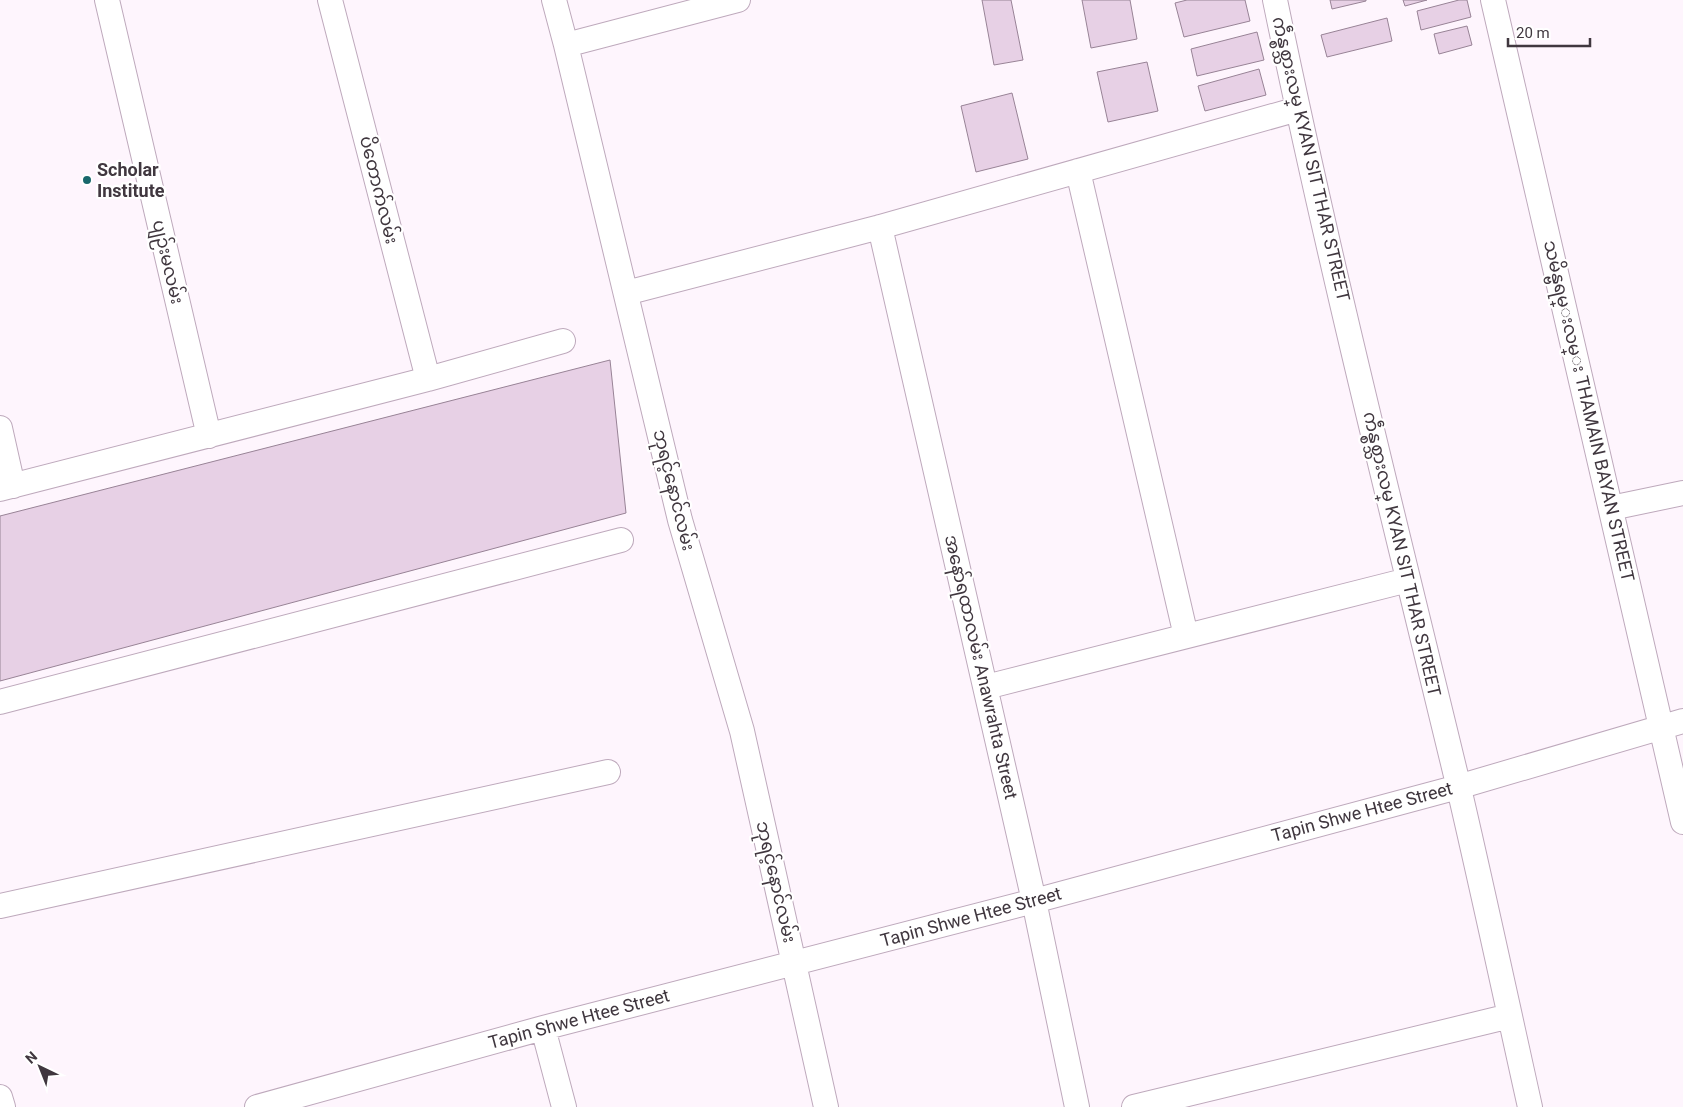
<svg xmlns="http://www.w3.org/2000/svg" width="1683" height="1107" font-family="Roboto,'Noto Sans Myanmar',sans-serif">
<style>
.building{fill:#e7d0e5;stroke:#988396}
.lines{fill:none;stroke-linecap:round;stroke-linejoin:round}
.street-casing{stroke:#bea9bc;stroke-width:26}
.street{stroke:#fff;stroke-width:24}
.poi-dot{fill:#19676c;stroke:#fff;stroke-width:2}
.labels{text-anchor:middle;stroke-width:4.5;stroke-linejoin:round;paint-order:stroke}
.street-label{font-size:18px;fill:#40373f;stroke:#fff}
.poi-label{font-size:18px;font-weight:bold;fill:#40373f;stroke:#fff;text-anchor:start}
</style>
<rect width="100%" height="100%" fill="#fef5fd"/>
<path class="building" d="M982 0H1011L1023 60 994 65Z
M1082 0H1130L1137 39 1091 48Z
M1187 0H1245L1250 21 1184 37 1175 3Z
M1330 0H1366V1L1332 9Z
M1403 0H1427L1405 6Z
M1459 0H1467L1471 17 1421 30 1417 11Z
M1387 18 1392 41 1327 57 1321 35Z
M1467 26 1472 45 1439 54 1434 34Z
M1257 32 1264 60 1197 76 1191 49Z
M1147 62 1158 111 1108 122 1097 72Z
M1259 69 1266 95 1205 111 1198 86Z
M1012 93 1028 159 976 172 961 106Z
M610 360 626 513 0 681V516Z"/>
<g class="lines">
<defs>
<path id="street" d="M107 0 209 436
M330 0 428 379
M554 0 566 45
M738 0 566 45 680 520 742 731 826 1107
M1275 0C1329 263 1395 523 1458 784 1483 891 1506 999 1530 1107
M1493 0 1683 822
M1078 171 1186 636
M880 227 1034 901 1077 1107
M626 293 880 227 1298 109
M0 428 13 486
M0 489 428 379 563 341
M1611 508 1683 493
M986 687 1408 580
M0 702 621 540
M0 906 608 772
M543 1028 564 1107
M0 1097 3 1107
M257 1107 543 1028 1034 901 1458 787 1683 721
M1134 1107 1510 1016"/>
</defs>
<use href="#street" class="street-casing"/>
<use href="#street" class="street"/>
</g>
<circle class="poi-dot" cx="87" cy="180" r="5"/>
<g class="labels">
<g class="street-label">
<text transform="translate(1311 159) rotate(77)" y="6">ကဵန္စစ္သားလမ္ KYAN SIT THAR STREET</text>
<text transform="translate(379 190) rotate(76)" y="6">ပိတောက်လမ်း</text>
<text transform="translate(168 262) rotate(77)" y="6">ပျဉ်းမလမ်း</text>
<text transform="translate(1589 411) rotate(77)" y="6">သမိန္ဗရမ္းလမ္း THAMAIN BAYAN STREET</text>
<text transform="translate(674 490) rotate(76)" y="6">ဘုရင့်နောင်လမ်း</text>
<text transform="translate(1402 554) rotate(77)" y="6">ကဵန္စစ္သားလမ္ KYAN SIT THAR STREET</text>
<text transform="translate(981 667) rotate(77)" y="6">အနော်ရထာလမ်း Anawrahta Street</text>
<text transform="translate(1362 812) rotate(-15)" y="6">Tapin Shwe Htee Street</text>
<text transform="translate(776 882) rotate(77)" y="6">ဘုရင့်နောင်လမ်း</text>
<text transform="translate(971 917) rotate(-15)" y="6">Tapin Shwe Htee Street</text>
<text transform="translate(579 1019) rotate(-15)" y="6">Tapin Shwe Htee Street</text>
</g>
<g class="poi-label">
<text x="97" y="176">Scholar<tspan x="97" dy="21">Institute</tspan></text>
</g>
</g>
<g transform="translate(40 1067) rotate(317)" stroke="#ffffff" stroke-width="4" paint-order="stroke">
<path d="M0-4L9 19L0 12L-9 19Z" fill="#40373f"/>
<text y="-8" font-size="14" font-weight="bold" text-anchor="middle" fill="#40373f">N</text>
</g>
<path d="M1508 38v8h82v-8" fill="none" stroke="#40373f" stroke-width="2.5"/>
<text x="1516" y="38" font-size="15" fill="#40373f" stroke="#ffffff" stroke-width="4" paint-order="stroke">20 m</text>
</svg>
